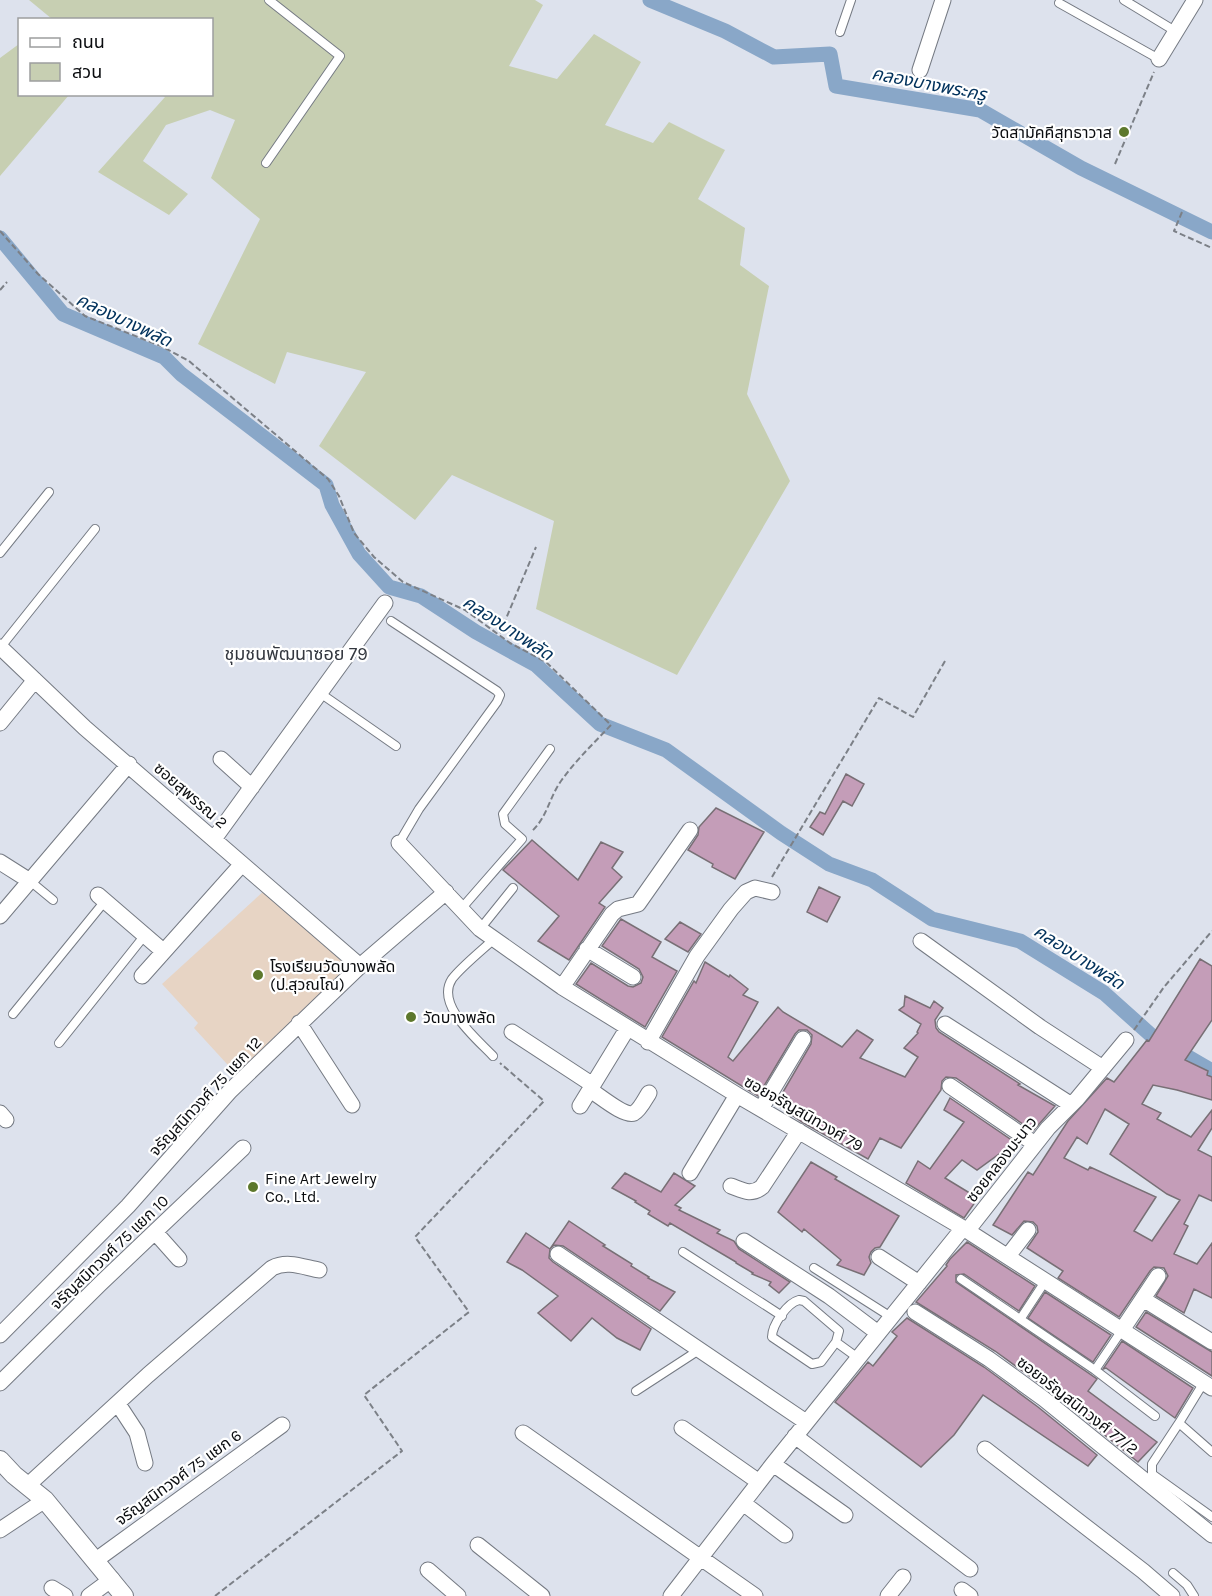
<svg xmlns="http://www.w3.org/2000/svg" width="1212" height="1596" font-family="Karla,'Noto Sans Thai',sans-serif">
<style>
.education{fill:#e7d4c4}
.green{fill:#c7cfb2}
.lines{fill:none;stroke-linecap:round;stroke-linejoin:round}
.canal{stroke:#89a7c8;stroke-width:15}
.building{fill:#c49db8;stroke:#786f75;stroke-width:1.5;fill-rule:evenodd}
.service-casing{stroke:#757a83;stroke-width:10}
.minor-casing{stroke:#757a83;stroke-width:17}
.tertiary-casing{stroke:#757a83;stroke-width:20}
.path{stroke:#7c8087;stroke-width:2;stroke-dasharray:6 3;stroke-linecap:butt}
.service{stroke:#fff;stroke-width:8}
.minor{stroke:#fff;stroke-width:15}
.tertiary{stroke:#fff;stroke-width:18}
.poi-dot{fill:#5d782c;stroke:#fff;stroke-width:2}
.labels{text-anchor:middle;stroke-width:4.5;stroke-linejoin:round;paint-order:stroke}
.poi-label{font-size:16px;fill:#0a0c0f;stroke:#fff;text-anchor:start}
.street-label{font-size:16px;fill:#0a0c0f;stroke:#fff}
.water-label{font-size:18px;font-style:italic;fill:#01315b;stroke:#fff}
.neighbourhood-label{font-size:18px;fill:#33373f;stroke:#fff}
</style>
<rect width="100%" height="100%" fill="#dde2ed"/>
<path class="education" d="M266 889 355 967 237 1075 194 1028 198 1023 162 984Z"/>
<path class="green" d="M29 0H535L543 5 509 66 557 79 594 34 641 62 605 125 653 143 669 122 725 150 698 199 745 228 740 265 769 286 747 394 790 481 677 675 536 609 554 521 452 475 415 520 319 446 366 372 287 352 275 384 198 344 260 219 211 178 235 120 210 110 166 125 143 161 188 194 169 215 98 172 165 97 161 95 212 94V20L52 19Z
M19 44 20 94 69 95 0 176V58Z"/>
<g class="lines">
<path class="canal" d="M650 0 725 31 774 57 830 54 836 86 980 110 1081 168 1212 232
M0 238 63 314 164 357 181 374 326 485 332 505 359 554 389 587 421 596 476 632 536 665 600 724 666 750 781 833 829 864 872 880 932 919 1020 941 1104 993 1152 1036 1212 1071"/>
</g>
<path class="building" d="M846 774 864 784 852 806 843 801 823 835 810 827 820 812 825 814Z
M716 808 764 832 735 879 712 867 713 864 688 850 698 835 699 827Z
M532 840 578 880 601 842 623 852 612 868 622 877 599 903 605 907 569 960 538 941 559 916 503 870Z
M819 887 840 897 827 922 807 912Z
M621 919 661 942 652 957 677 971 645 1027 576 984 591 963 628 986 633 987 641 983 643 977 639 969 602 946Z
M680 922 701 934 688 952 665 939Z
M1200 959 1212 966V1020L1185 1060 1208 1071 1207 1075 1212 1077V1100L1177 1090 1153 1085 1142 1104 1161 1113 1157 1119 1191 1137 1212 1110V1128L1198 1150 1212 1157V1201L1199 1195 1184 1224 1188 1226 1174 1254 1197 1264 1212 1243V1298L1194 1289 1184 1313 1156 1296 1168 1276 1164 1268 1154 1267 1150 1271 1119 1317 1058 1278 1063 1271 1027 1248 1038 1232 1037 1226 1033 1222 1024 1221 1012 1235 993 1225 1028 1172 1033 1175 1068 1121 1107 1078 1114 1082 1147 1040 1149 1041ZM1105 1109 1129 1124 1110 1154 1167 1194 1180 1200 1152 1241 1134 1231 1156 1197 1090 1167 1088 1170 1064 1158 1077 1137 1087 1144Z
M705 962 729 977 730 975 748 989 743 995 758 1002 728 1057 733 1061 778 1007 783 1012 842 1047 857 1030 873 1040 860 1058 905 1077 918 1057 904 1048 918 1033 917 1032 921 1024 899 1010 904 1006 905 996 930 1008 934 1001 943 1008 935 1020 936 1028 939 1032 1020 1084 1018 1085 1055 1106 1033 1131 956 1078 946 1077 942 1081 941 1090 901 1148 880 1138 868 1159 802 1122 776 1104 811 1044 812 1035 807 1030H799L795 1034 758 1096 662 1037 694 981 696 983Z
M950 1098 1019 1145 1010 1157 1002 1152 977 1170 962 1160 945 1178 978 1198 964 1218 906 1183 918 1161 930 1169 964 1122 944 1110Z
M811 1162 837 1177 835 1179 899 1216 880 1247 875 1248 871 1252 869 1257 871 1263 864 1275 837 1265 841 1260 804 1229 802 1232 778 1212Z
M625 1173 661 1192 674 1173 695 1186 675 1205 681 1208 679 1210 720 1230 717 1233 734 1241 739 1249 790 1282 779 1293 769 1285 771 1282 752 1274 753 1273 736 1263V1262L670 1223 668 1226 648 1214 650 1211 635 1202 636 1201 612 1188Z
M569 1221 605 1245 603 1246 632 1264 631 1266 649 1277 648 1278 675 1292 660 1311 563 1246 554 1245 550 1249 549 1258 553 1262 651 1329 640 1350 617 1338 592 1318 571 1341 538 1313 558 1296 522 1270 507 1262 526 1233 550 1249Z
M967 1242 1035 1286 1019 1311 964 1274 956 1275V1282L1097 1379 1088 1391 1157 1442 1138 1462 1050 1391 995 1351 916 1302 947 1266 946 1265 950 1259Z
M1045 1292 1111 1335 1093 1362 1028 1318Z
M1146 1312 1212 1352V1376L1136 1327Z
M907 1318 984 1367 1038 1407 1097 1455 1088 1466 983 1395 954 1435 921 1467 835 1402 868 1362 873 1366 897 1336 892 1332Z
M1122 1341 1193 1388 1175 1418 1106 1368 1103 1369Z"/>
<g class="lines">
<defs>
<path id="service" d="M1124 0 1175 31
M1059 3 1159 59
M840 32 851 0
M266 163 340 56 269 0
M0 553 49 492
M391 621 497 691 500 695 497 702 419 809 399 843
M0 648 95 529
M320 693 396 746
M30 881 53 900
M461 909 522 839 505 824 503 814 550 749
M480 929 513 888
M493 940C482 950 460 968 452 979 435 1005 477 1039 493 1056
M13 1014 105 901
M59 1043 145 935
M683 1252 782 1316
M814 1268 891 1317
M961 1279 1095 1370 1122 1330
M799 1300 804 1301 839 1331 836 1342 821 1362 812 1364 772 1337C772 1325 787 1303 799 1300Z
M1021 1318 1046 1280
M836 1342 858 1358
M1095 1370 1155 1416
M1204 1382 1179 1423 1212 1452
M636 1391 699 1350
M1179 1423 1152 1464V1474L1212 1517
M1173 1573 1187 1585 1194 1596"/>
<path id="minor" d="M1159 59 1195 0
M920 70 943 0
M0 647 85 728 360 966
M0 723 35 680
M221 759 252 787
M214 839 385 603
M399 843 480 929 562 987 737 1095 963 1228 1212 1388
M0 862 30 881
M98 895 163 951
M0 916 129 764
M921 941 1040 1027 1103 1068
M587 949 633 977
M142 976 242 864
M562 987 612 914 618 909 638 904 690 830
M299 1023 352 1105
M945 1024 1070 1104
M512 1032 593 1085
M648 1042 697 956 731 909 746 892 755 888 772 892
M950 1086 1035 1144
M590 1090C599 1095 624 1117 634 1113 640 1110 645 1099 649 1093
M580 1106 627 1029
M761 1109 803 1039
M0 1113 6 1120
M690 1173 737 1095
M731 1186C742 1190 751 1196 762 1187L799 1131
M967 1231 1048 1128 1077 1099 1126 1040
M155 1232 179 1259
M744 1241 829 1296 878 1333
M558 1254 806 1422
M1008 1256 1028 1230
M879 1257 919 1283
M1143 1299 1212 1342
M915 1312 989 1359 1044 1399 1212 1535
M1122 1330 1158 1276
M0 1335 128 1206 230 1091 360 966 446 892
M0 1383 100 1284 243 1148
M118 1404 137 1433 145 1463
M682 1428 759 1482
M523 1433 755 1596
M795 1436 970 1569
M985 1449 1143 1571 1172 1596
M773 1464 845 1515
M27 1486 148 1375 272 1268C287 1260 303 1267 319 1270
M743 1503 785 1535
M0 1530 45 1500
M478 1545 542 1596
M96 1560 282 1425
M428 1570 458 1596
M52 1588 65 1596
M962 1590 970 1596
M89 1596 112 1579
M671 1596 773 1464 963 1228
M888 1596 903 1577"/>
<path id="tertiary" d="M0 1460 14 1475 45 1500 124 1596"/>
</defs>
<use href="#service" class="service-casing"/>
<use href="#minor" class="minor-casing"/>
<use href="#tertiary" class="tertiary-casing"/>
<path class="path" d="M1115 164 1154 72
M1182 212 1174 231 1212 248
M0 231 38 274 85 316 163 347 189 361 328 479 339 496 354 533 374 557 403 582 465 610 510 643 546 662 611 725C594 743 576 760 561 781 549 798 547 818 531 832
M0 290 7 282
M500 633 536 547
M772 877 879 698 913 717 945 661
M1134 1030 1164 987 1212 931
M215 1596 402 1451 364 1395 469 1312 415 1237 544 1101 500 1063"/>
<use href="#service" class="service"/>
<use href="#minor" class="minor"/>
<use href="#tertiary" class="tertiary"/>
</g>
<g class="poi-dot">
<circle cx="1124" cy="132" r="6"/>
<circle cx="258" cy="975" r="6"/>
<circle cx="411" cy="1017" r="6"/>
<circle cx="253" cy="1187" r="6"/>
</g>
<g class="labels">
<g class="poi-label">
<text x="1112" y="138" text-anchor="end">วัดสามัคคีสุทธาวาส</text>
<text x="270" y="972">โรงเรียนวัดบางพลัด<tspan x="270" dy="18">(ป.สุวณโณ)</tspan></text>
<text x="423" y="1023">วัดบางพลัด</text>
<text x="265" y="1184">Fine Art Jewelry<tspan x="265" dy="18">Co., Ltd.</tspan></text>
</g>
<g class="street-label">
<text transform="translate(191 795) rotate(41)" y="6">ซอยสุพรรณ 2</text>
<text transform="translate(205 1096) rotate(-47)" y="6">จรัญสนิทวงศ์ 75 แยก 12</text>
<text transform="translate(804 1113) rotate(30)" y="6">ซอยจรัญสนิทวงศ์ 79</text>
<text transform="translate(1001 1159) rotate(-52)" y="6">ซอยคลองมะนาว</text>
<text transform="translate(109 1252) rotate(-44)" y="6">จรัญสนิทวงศ์ 75 แยก 10</text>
<text transform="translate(1078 1405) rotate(38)" y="6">ซอยจรัญสนิทวงศ์ 77/2</text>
<text transform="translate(178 1477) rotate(-36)" y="6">จรัญสนิทวงศ์ 75 แยก 6</text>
</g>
<g class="water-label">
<text transform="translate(929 84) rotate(11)" y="6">คลองบางพระครู</text>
<text transform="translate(124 320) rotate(25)" y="6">คลองบางพลัด</text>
<text transform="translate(508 628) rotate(33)" y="6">คลองบางพลัด</text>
<text transform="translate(1079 957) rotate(33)" y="6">คลองบางพลัด</text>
</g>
<g class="neighbourhood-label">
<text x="296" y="660">ชุมชนพัฒนาซอย 79</text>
</g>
</g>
<rect x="18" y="18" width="195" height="78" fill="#ffffff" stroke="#9d9e9f" stroke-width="1.5"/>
<rect x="30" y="38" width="30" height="9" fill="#ffffff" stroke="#9d9e9f" stroke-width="1.5"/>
<text x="72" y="48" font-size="18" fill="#0a0c0f">ถนน</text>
<rect x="30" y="63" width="30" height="18" fill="#c7cfb2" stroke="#9d9e9f" stroke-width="1.5"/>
<text x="72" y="78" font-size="18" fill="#0a0c0f">สวน</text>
</svg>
